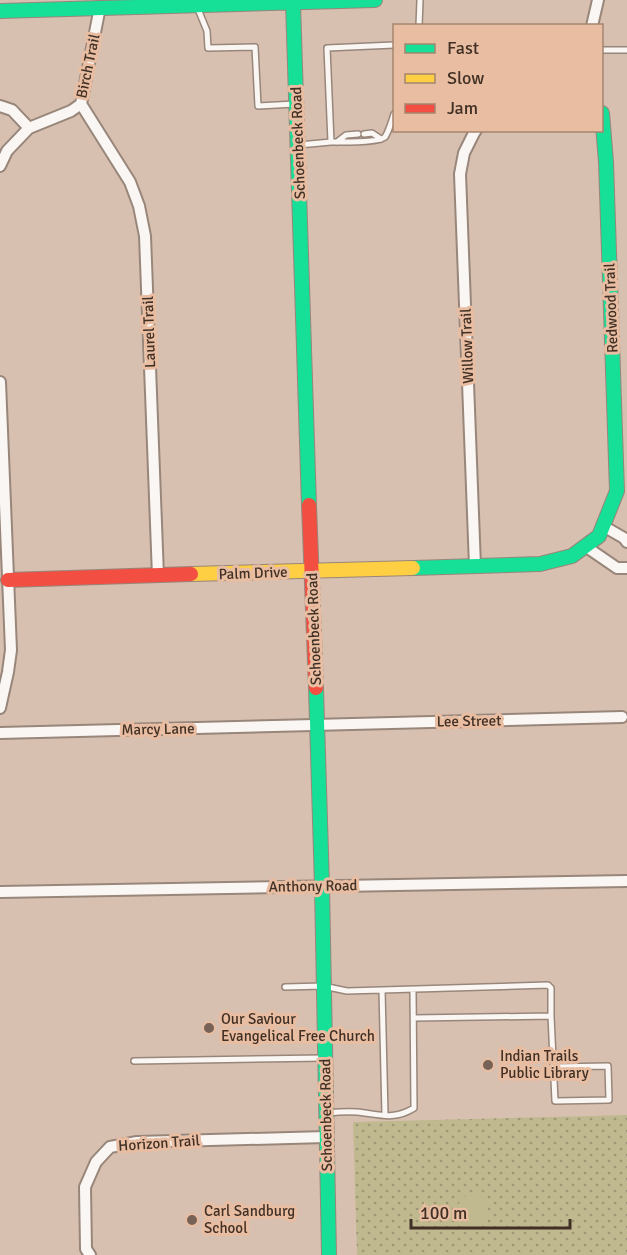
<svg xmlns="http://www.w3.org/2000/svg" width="627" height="1255" font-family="Signika,sans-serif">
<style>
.grass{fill:url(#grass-dots)}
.garden{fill:#c0b98f}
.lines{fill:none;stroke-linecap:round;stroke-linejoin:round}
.lane-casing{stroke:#98867a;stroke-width:8}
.street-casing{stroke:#98867a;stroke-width:14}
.fast-casing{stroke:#98867a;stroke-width:16}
.slow-casing{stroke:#98867a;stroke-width:16}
.jam-casing{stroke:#98867a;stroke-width:16}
.lane{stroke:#f9f6f3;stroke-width:5}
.street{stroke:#f9f6f3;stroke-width:10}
.fast{stroke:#16e098;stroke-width:14}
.slow{stroke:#ffcf43;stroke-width:14}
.jam{stroke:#f24e42;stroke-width:14}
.poi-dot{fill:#766256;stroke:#e8bda1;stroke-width:2}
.labels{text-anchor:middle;stroke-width:6;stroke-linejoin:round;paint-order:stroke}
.street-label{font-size:15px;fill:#413025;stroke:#e8bda1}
.poi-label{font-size:15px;fill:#413025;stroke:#e8bda1;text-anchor:start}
</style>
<defs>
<pattern id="grass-dots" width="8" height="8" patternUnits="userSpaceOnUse" patternTransform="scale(1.5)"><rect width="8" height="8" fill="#c0b98f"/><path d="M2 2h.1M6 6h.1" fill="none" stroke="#9e9775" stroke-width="1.8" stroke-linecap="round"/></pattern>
</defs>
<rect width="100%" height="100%" fill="#d8c0b1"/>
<path class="grass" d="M627 1115V1255H357L353 1122Z"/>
<path class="garden" d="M469 1194C502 1194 483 1247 462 1227 457 1221 456 1206 461 1199 463 1197 466 1196 469 1194Z"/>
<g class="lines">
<defs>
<path id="lane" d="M198 9 207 31 208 48 255 47 258 106 295 104
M419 26 420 0
M602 50H627
M364 134 372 133 381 139
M331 142C341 142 379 143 385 137 389 131 392 120 394 114
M337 142 346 135 358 134
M299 145 331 142 327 48 394 45
M285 987 323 986 347 991 548 985 551 988V1016L414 1018
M382 990 385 1115
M551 1016 555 1101 609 1100 608 1066 554 1067
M134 1061 324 1058
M327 1113C337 1112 347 1111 357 1112 379 1114 393 1121 414 1108L413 990"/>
<path id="street" d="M592 26 598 0
M81 104 130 182 139 206 145 236 158 576
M0 106 12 110 29 128
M0 166 7 151 29 128 71 111 81 104 100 7
M0 382 11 650 8 672 0 708
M603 526 624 538 627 542
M585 546 617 568H627
M475 566 460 174 464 153 474 133 476 130
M0 733 622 717
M0 892 627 881
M90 1255 86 1249 85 1187 96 1162 110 1147 137 1142 326 1137"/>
<path id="fast" d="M293 3 309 505
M0 11 375 0
M413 568 540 564 572 556 599 536 617 491 606 162 602 113
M316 688 322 886 329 1255"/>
<path id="slow" d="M191 574 413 568"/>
<path id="jam" d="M309 505 316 688
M8 580 191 574"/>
</defs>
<use href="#lane" class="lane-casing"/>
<use href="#street" class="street-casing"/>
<use href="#fast" class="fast-casing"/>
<use href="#slow" class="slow-casing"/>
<use href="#jam" class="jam-casing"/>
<use href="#lane" class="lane"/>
<use href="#street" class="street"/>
<use href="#fast" class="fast"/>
<use href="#slow" class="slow"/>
<use href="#jam" class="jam"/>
</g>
<g class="poi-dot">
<circle cx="209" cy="1028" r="6"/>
<circle cx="488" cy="1065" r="6"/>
<circle cx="192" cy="1220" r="6"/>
</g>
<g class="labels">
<g class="street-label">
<text transform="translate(88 66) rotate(-78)" y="5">Birch Trail</text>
<text transform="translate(298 143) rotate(-92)" y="5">Schoenbeck Road</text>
<text transform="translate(611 308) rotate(-92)" y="5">Redwood Trail</text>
<text transform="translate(149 332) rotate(-92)" y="5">Laurel Trail</text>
<text transform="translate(467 346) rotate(-92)" y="5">Willow Trail</text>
<text transform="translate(253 573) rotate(-2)" y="5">Palm Drive</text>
<text transform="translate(314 629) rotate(-92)" y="5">Schoenbeck Road</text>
<text transform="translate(469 721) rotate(-1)" y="5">Lee Street</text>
<text transform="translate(158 729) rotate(-1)" y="5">Marcy Lane</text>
<text transform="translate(313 886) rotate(-1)" y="5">Anthony Road</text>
<text transform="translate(326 1115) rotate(-91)" y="5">Schoenbeck Road</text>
<text transform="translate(159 1143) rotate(-4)" y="5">Horizon Trail</text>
</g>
<g class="poi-label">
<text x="221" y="1024">Our Saviour<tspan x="221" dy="17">Evangelical Free Church</tspan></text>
<text x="500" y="1061">Indian Trails<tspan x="500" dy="17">Public Library</tspan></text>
<text x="204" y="1216">Carl Sandburg<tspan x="204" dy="17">School</tspan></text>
</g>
</g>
<rect x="393" y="24" width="210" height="108" fill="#e8bda1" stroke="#a5856f" stroke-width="1.5"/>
<rect x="405" y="44" width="30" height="9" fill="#16e098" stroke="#a5856f" stroke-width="1.5"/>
<text x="447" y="54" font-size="18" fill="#413025">Fast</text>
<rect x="405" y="74" width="30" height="9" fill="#ffcf43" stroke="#a5856f" stroke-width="1.5"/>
<text x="447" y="84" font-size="18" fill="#413025">Slow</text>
<rect x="405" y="104" width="30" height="9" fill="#f24e42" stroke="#a5856f" stroke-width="1.5"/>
<text x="447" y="114" font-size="18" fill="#413025">Jam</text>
<path d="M411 1219v9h159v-9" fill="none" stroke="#413025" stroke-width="3"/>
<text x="420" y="1219" font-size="18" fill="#413025" stroke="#e8bda1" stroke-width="4.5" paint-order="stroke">100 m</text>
</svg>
